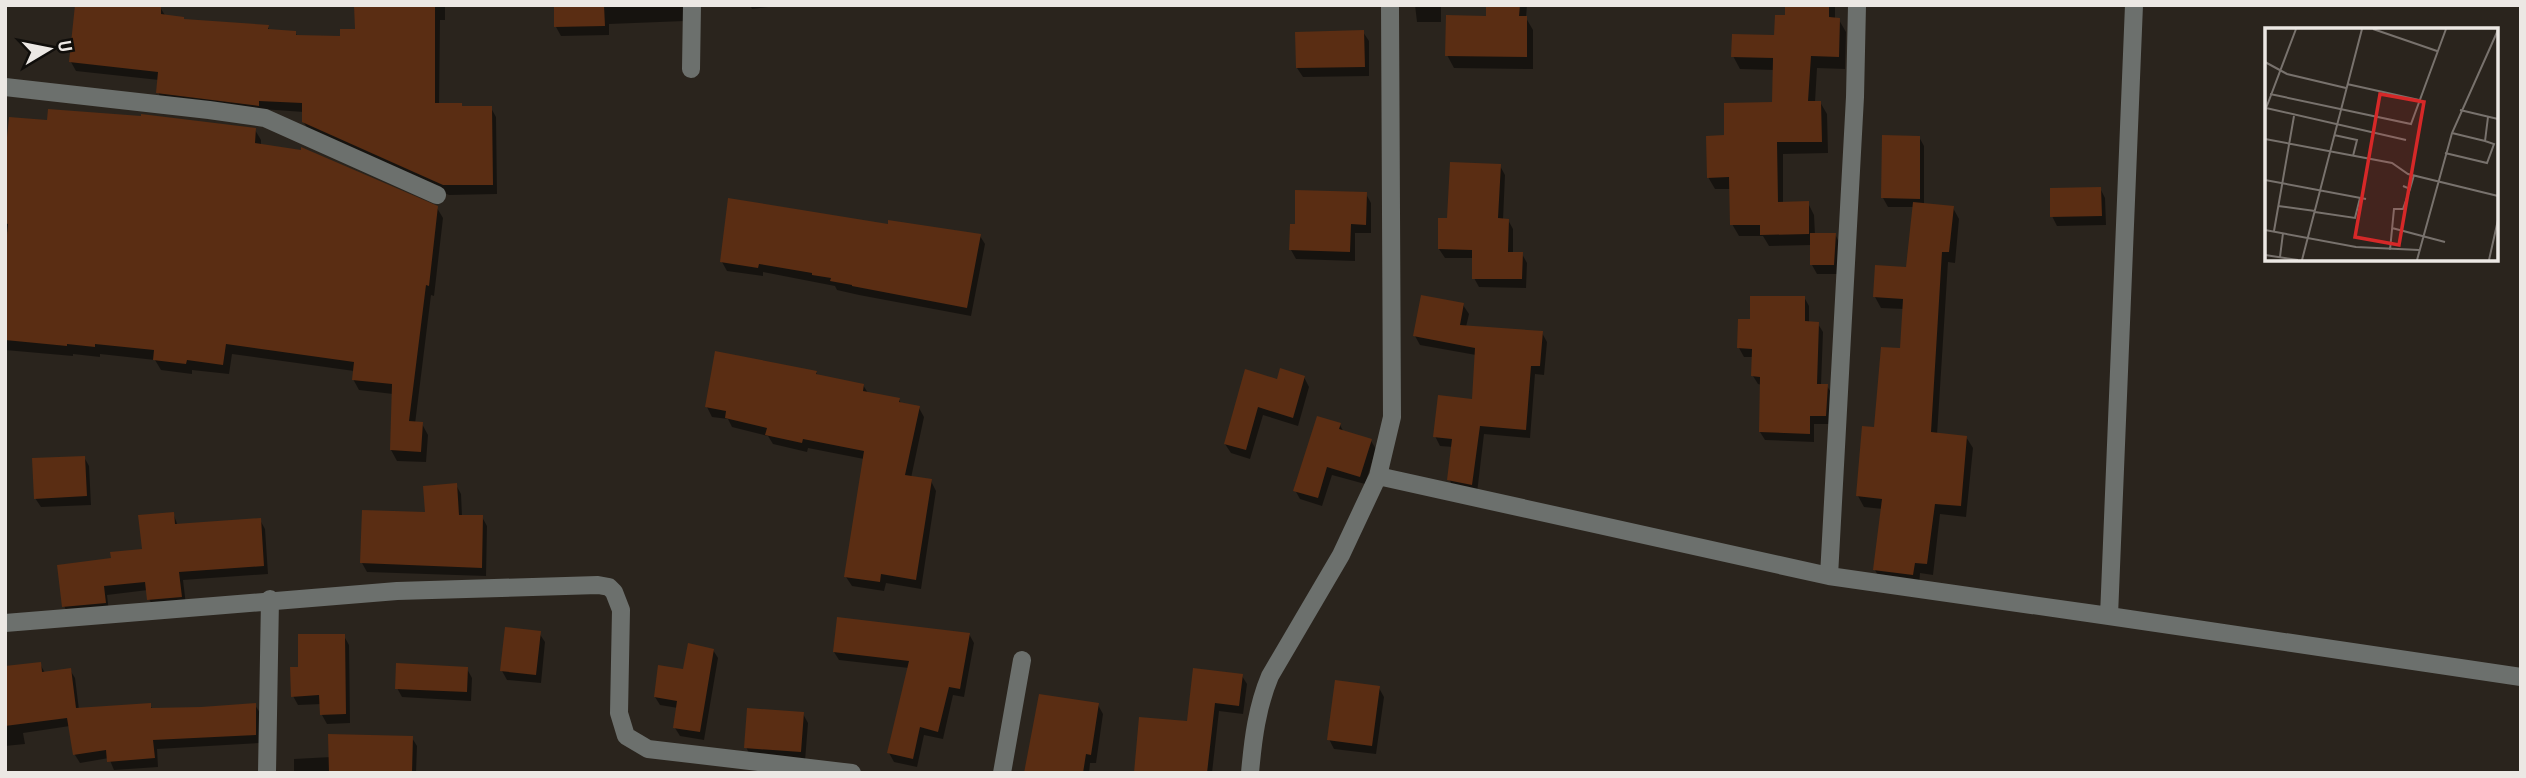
<svg xmlns="http://www.w3.org/2000/svg" width="2526" height="778" font-family="'Archivo Narrow',sans-serif">
<style>
.shadow{fill:#0007}
.building{fill:#5a2d13}
.lines{fill:none;stroke-linecap:round;stroke-linejoin:round}
.minor{stroke:#6c706d;stroke-width:18}
.inset-road{fill:none;stroke:#78726d;stroke-width:2}
.view{fill:#d62828;fill-opacity:0.15;stroke:#d62828;stroke-width:3.5}
.inset-edge{fill:none;stroke:#ece8e4;stroke-width:3.5}
</style>
<rect width="100%" height="100%" fill="#2a241d"/>
<path class="shadow" d="M356 5H445V20H440L439 105 463 108H491L496 117 497 194 449 195 309 131 303 121 304 112 163 102 158 92 159 80 76 71 71 62 160 7 166 17 184 21 268 27 270 31 295 32 298 37 342 38 357 31Z
M555 5H691L685 21 609 24V35L561 36 556 27Z
M750 5H785L752 9Z
M1415 5H1441V22H1417Z
M1488 5H1527L1526 18 1533 30V69L1454 68 1447 55 1487 18Z
M1787 5H1835V20H1839L1846 32 1845 69 1817 68 1815 102H1820L1827 114 1828 153 1783 154V204L1808 203 1814 215 1815 235 1835 234 1840 244 1839 274H1817L1812 265V245L1769 246 1763 236H1739L1732 224 1731 189H1715L1708 177 1726 137 1773 103 1775 70 1740 69 1733 56 1776 37 1787 17Z
M1363 32 1369 41V76L1303 77 1297 68Z
M255 130 261 140V145L437 208 443 218 434 296 431 295 415 424H422L428 435 426 462 397 461 391 450 393 394 359 390 353 379 354 371 232 354 229 374 192 370V374L161 370 155 360 100 354V357L73 354V356L5 350V274L9 233 5 230V176Z
M1919 137 1924 146V205L1953 208 1959 219 1955 263 1948 262 1937 435 1966 437 1973 448 1966 517 1940 514 1933 575 1920 573 1919 586 1881 581 1875 570 1883 509 1864 507 1858 496 1876 429 1901 350 1904 309 1881 308 1875 297 1907 269 1914 207H1888L1883 198Z
M1500 166 1505 175 1503 220H1508L1513 229V254H1522L1527 263 1526 288 1479 287 1474 278V258H1445L1439 249 1449 220Z
M2100 188 2105 198 2106 225 2057 226 2052 216Z
M1366 194 1371 203V233H1355V261L1296 259 1291 250Z
M980 236 985 244 971 316 859 295 837 290 835 286 763 272V276L727 271 722 262Z
M1804 297 1809 306V323L1818 324 1823 332 1821 385 1827 386 1832 394 1830 424H1814V442L1765 440 1760 432 1762 385 1758 384 1753 376 1754 357H1744L1739 348 1752 321Z
M1463 305 1469 314 1466 327 1542 333 1547 342 1544 375 1535 374 1530 438 1484 434 1477 493 1454 488 1449 479 1453 447 1440 446 1435 436 1473 401 1476 355 1420 345 1415 336Z
M816 372 818 376 863 385 868 393 899 399 901 404 919 408 924 417 911 478 931 481 936 491 921 589 886 583 884 591 852 586 846 577 864 459 808 448 807 452 773 444 768 436 732 427 728 419 712 417 707 407Z
M1304 377 1309 387 1298 426 1263 415 1250 459 1231 453 1225 444 1278 381Z
M1340 425 1344 433 1371 441 1376 449 1365 484 1332 475 1322 506 1300 499 1295 490Z
M84 457 89 466 91 505 41 507 35 498Z
M456 485 461 494 462 516 482 517 487 526 486 576 367 572 362 563 427 514Z
M173 513 178 526 260 520 265 529 268 574 183 580 186 605 154 608 149 599 148 590 107 595 109 612 69 615 64 606 113 560 144 550Z
M539 633 545 642 541 683 507 680 502 671Z
M969 634 974 643 964 697 953 695 943 739 924 735 917 767 894 762 889 753 909 668 839 660 834 652Z
M344 636 349 645 350 723 327 724 322 715V704L298 705 293 696 300 668Z
M713 650 718 658 704 740 680 736 675 728 678 708 660 705 655 697 684 671Z
M40 664 45 673 70 670 75 678 79 710 150 705 153 710 255 705 260 713V743L157 749 158 767 114 770 109 758 80 763 75 755 70 726 23 733 25 744 5 746V668Z
M467 669 472 678 471 701 402 697 397 688Z
M1242 676 1247 684 1243 714 1219 711 1212 773H1136Z
M1379 688 1384 697 1376 754 1334 749 1329 739Z
M1098 705 1103 714 1096 763H1090L1089 773H1026Z
M803 714 808 723 805 761 751 757 746 747Z
M412 738 417 746 416 773H294V759L331 757Z"/>
<path class="building" d="M75 5H161V14L184 17V19L269 25 268 29 296 31V35L340 36V29H355L354 5H435V103H462V106H492L493 185H443L302 122V103L259 101V106L156 93 158 72 69 62Z
M554 5H604L605 26 554 27Z
M1486 5H1520L1519 16H1527V57L1445 56 1446 15 1486 16Z
M1785 5H1829V17L1840 18 1839 57 1811 56 1808 101H1821L1822 142H1777L1778 202 1809 201V234L1760 235V225H1730L1729 177 1707 178 1706 136 1724 135V103L1772 102 1773 58 1731 57 1732 34 1774 35 1775 15H1785Z
M1364 30 1365 67 1296 68 1295 32Z
M48 109 141 116V114L256 128 255 143 301 150V147L438 206 429 286 426 285 409 421 423 422 421 452 390 450 392 384 352 380 354 362 226 344 223 365 187 360 186 364 153 360 154 350 95 344V347L67 344V346L5 340V255L8 224 5 223V157L9 117 47 120Z
M1882 135 1920 136V199L1881 198Z
M1450 162 1501 164 1498 218 1509 219 1508 252H1523L1522 279H1472V250L1438 249V218H1447Z
M2101 187 2102 216 2050 217V188Z
M1295 190 1367 192 1366 225 1351 224 1350 252 1289 250 1290 224H1295Z
M728 198 888 224V220L981 234 967 308 852 286V285L830 281 831 278 812 275V273L759 264 758 268 720 262Z
M1913 202 1954 206 1949 252H1942L1931 432 1967 436 1961 506 1935 504 1927 564 1915 563 1913 575 1873 570 1882 499 1856 496 1862 426 1874 427 1881 347 1900 348 1903 299 1873 297 1875 265 1906 267Z
M1810 233H1836L1834 265H1810Z
M1421 295 1464 303 1460 325 1543 331 1540 366H1531L1526 430 1480 426 1472 485 1447 480 1452 439 1433 437 1438 395 1472 399 1475 348 1413 336Z
M1750 296H1805V321L1819 322 1817 384H1828L1826 416H1810V434L1759 432 1760 377 1751 376 1752 349 1737 348 1738 319H1750Z
M715 351 817 371 816 374 864 384 863 391 900 398 899 402 920 406 905 475 932 479 916 580 881 574 880 582 844 577 864 451 803 439 802 443 765 435 767 428 725 418 726 411 705 407Z
M1280 368 1305 376 1293 418 1258 407 1246 450 1224 444 1245 369 1277 379Z
M1317 416 1341 423 1339 429 1372 439 1360 477 1327 467 1318 498 1293 491Z
M85 456 87 496 34 499 32 458Z
M457 483 459 515H483L482 568 360 563 362 510 425 512 423 486Z
M174 512 175 524 261 518 264 566 179 572 182 597 147 600 145 582 104 586 106 603 62 607 57 565 111 558 110 552 142 549 138 515Z
M837 617 970 633 960 689 949 687 938 732 920 727 913 759 887 753 909 661 833 652Z
M505 627 541 631 536 675 500 671Z
M298 634H345L346 714 320 715 319 695 291 697 290 667H298Z
M688 643 714 649 700 732 673 728 677 701 654 697 658 665 683 669Z
M41 662 42 672 71 668 76 708 151 703V708L201 707 256 703V735L153 740 155 758 107 762 106 750 73 755 67 718 5 726V666Z
M396 663 468 667 467 692 395 689Z
M1193 668 1243 674 1239 706 1215 703 1207 773H1134L1139 717 1187 721Z
M1335 680 1380 686 1372 746 1327 740Z
M1039 694 1099 703 1091 755 1086 754 1083 773H1024Z
M747 708 804 712 801 752 744 748Z
M328 734 413 736 412 773H329Z"/>
<g class="lines">
<path class="minor" d="M2134 5 2109 616 2521 677
M691 69 692 5
M5 87 209 110 265 118 437 195
M1378 476 1829 576 2109 616
M1829 576 1855 97 1857 5
M5 623 397 591 598 585 609 587 614 592 621 610 619 713 626 736 648 749 852 773
M267 773 270 599
M1002 773 1022 660
M1250 773C1253 739 1257 707 1270 676L1341 555 1378 476 1392 417 1390 5"/>
</g>
<g transform="translate(2265 28)">
<rect width="233" height="233" fill="#2a241d"/>
<path class="inset-road" d="M108 1 172 23M0 34 22 46 81 60M82 56 154 72M5 66 146 96 181 1M1 80 141 112M195 82 233 91M0 83 31 1M187 105 220 113 223 89M69 107 92 112 88 128M0 111 127 135 143 146 233 168M180 125 222 135 229 116 220 113M0 152 101 171M138 158 145 161 149 147M13 178 50 183M50 184 90 190 95 170M127 200 180 214M0 202 91 219 154 222M9 203 29 88M125 222 129 181H138L145 161M0 227 33 232M15 229 18 205M37 232 97 1M152 232 187 105 233 2M224 232 233 192"/>
<path class="view" d="M115 66 159 74 134 217 90 209Z"/>
<rect width="233" height="233" class="inset-edge"/>
</g>
<rect width="2526" height="778" fill="none" stroke="#ece8e4" stroke-width="14"/>
<g transform="translate(49 49) rotate(80)" stroke="#100e0b" stroke-width="5" paint-order="stroke">
<path d="M0-5L12 26L0 18L-12 26Z" fill="#ece8e4"/>
<text y="-10" font-size="19" font-weight="bold" text-anchor="middle" fill="#ece8e4">U</text>
</g>
</svg>
